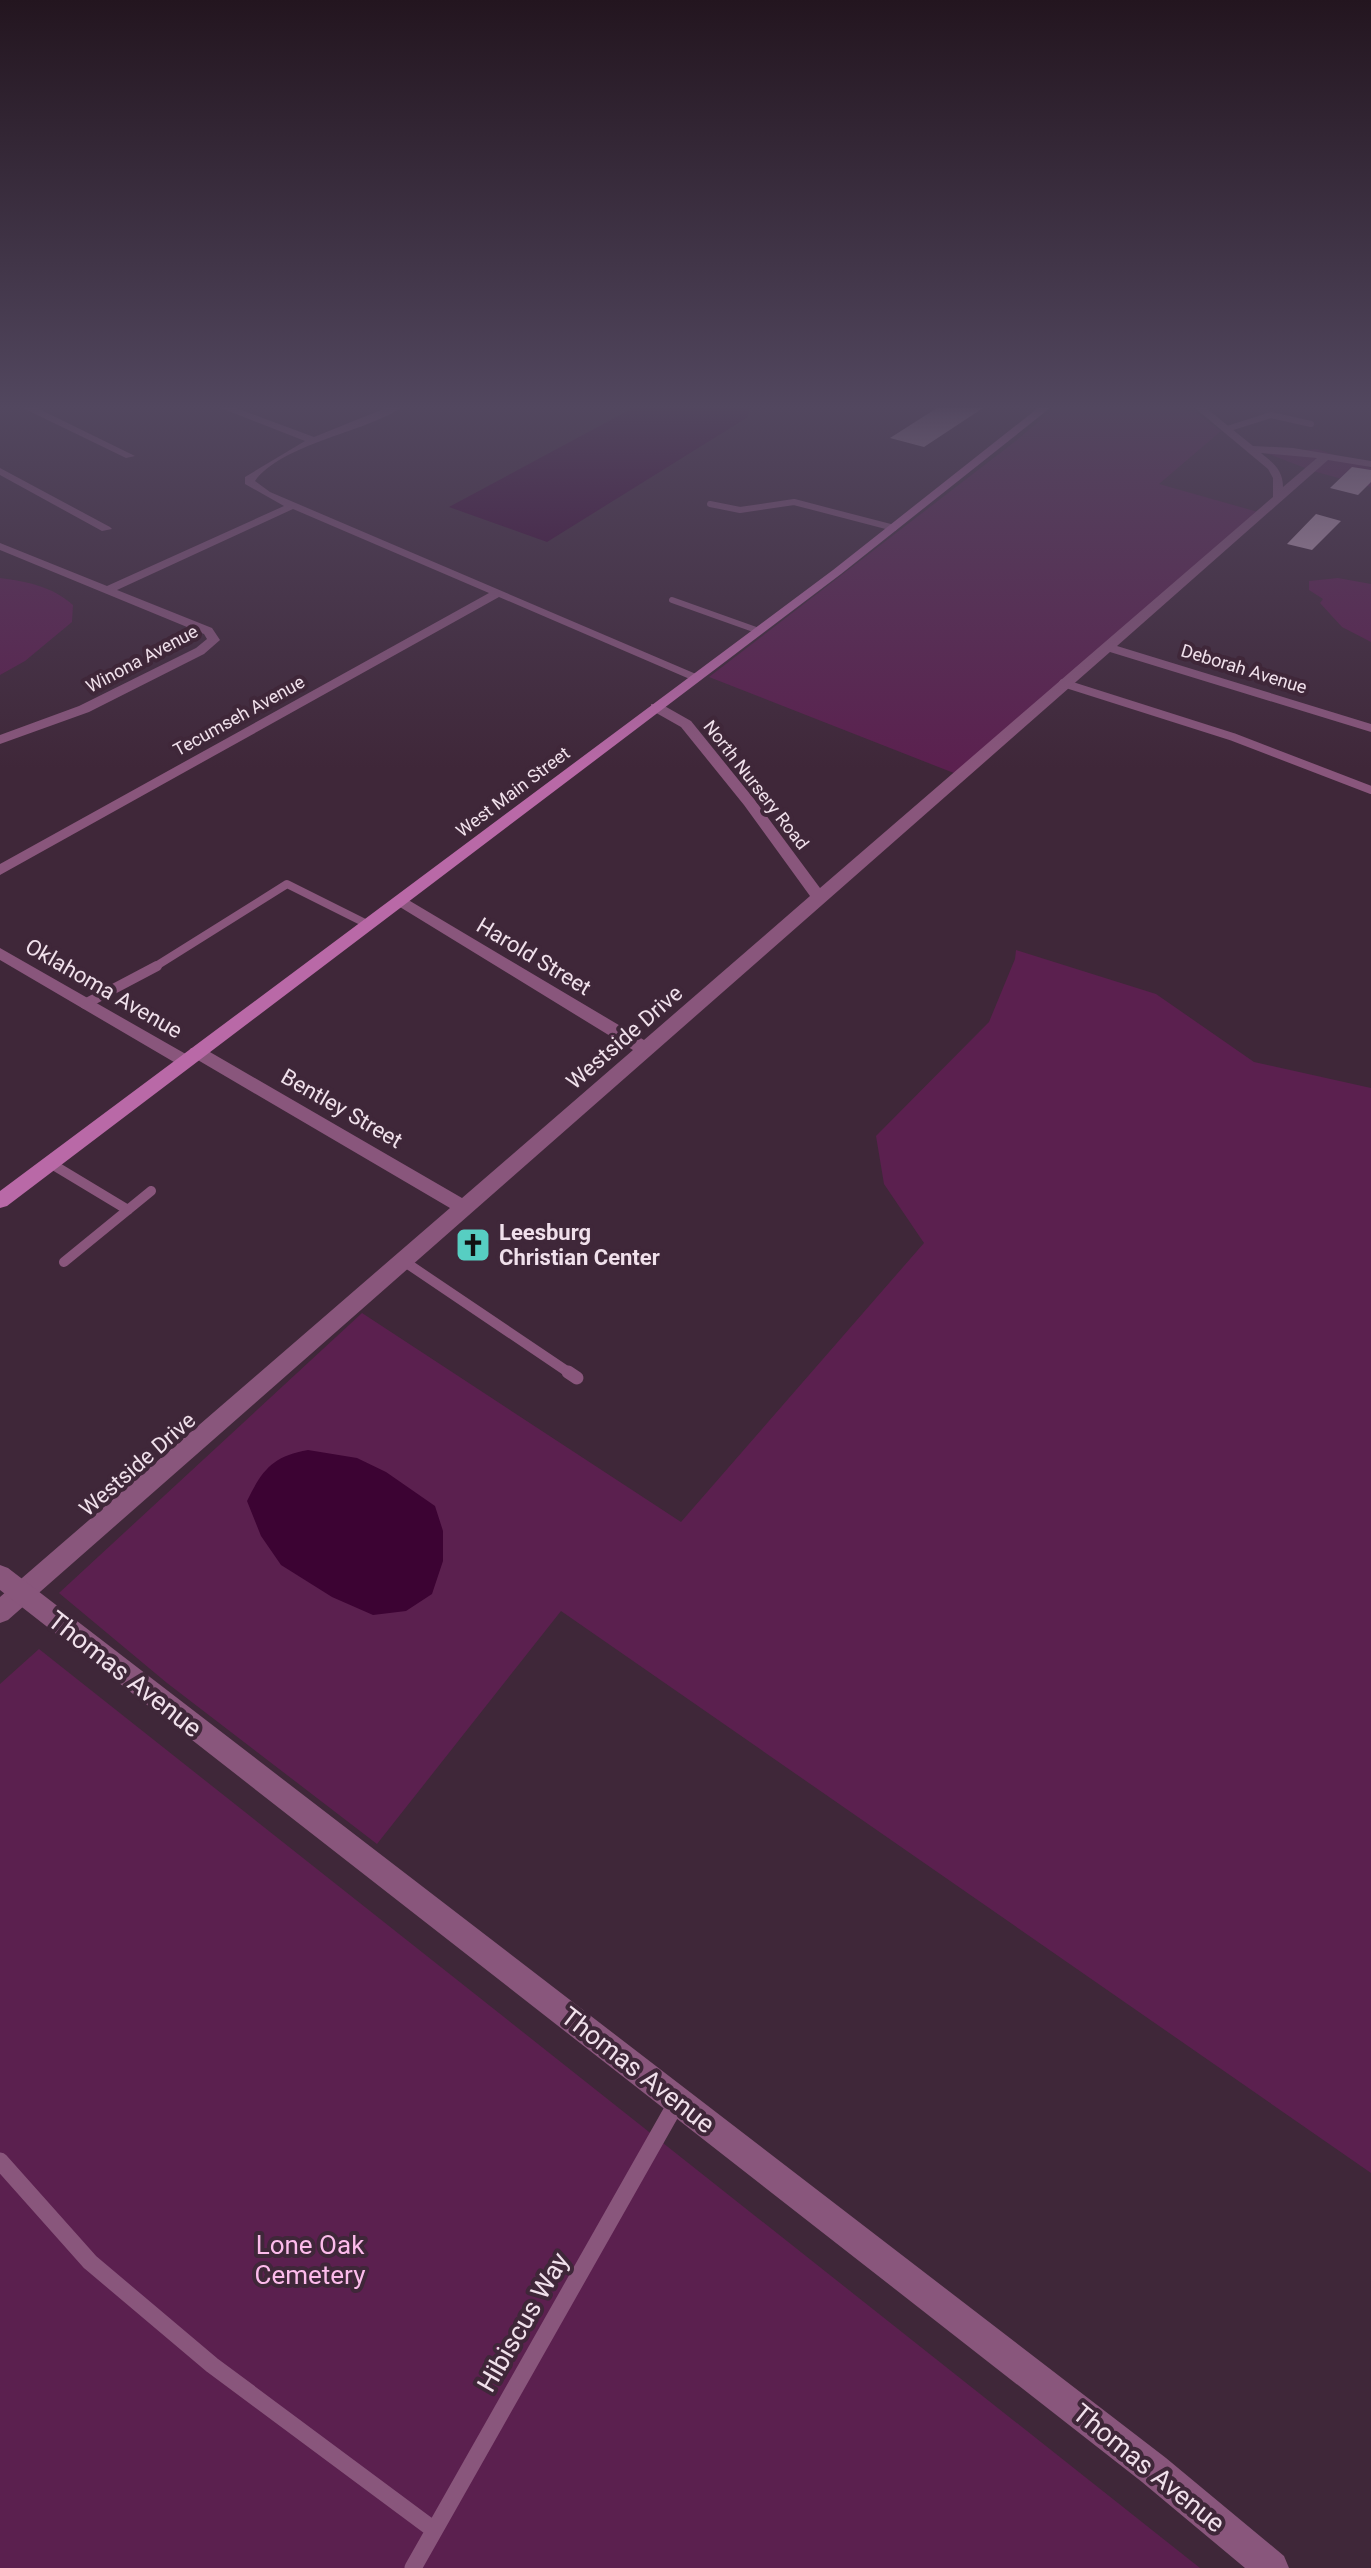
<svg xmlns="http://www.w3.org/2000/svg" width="1371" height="2568" font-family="Roboto,sans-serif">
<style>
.green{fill:#5b204f}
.water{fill:#3c0333}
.building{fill:#c3a3ba}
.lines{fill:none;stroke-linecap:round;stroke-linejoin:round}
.service-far4{stroke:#89567c;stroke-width:6}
.service-far3{stroke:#89567c;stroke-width:8}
.service-far2{stroke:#89567c;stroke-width:10}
.service-far1{stroke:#89567c;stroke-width:13}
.service{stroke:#89567c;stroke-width:17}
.minor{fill:#89567c;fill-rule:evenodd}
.tertiary{fill:#89567c;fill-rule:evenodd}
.secondary{fill:#b969a7;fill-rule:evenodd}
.labels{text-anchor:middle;stroke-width:8;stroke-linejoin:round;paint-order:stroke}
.far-street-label{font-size:18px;fill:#f0e0eb;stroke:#3f2739}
.street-label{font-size:22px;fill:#f0e0eb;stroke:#3f2739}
.poi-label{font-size:22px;font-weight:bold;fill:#f0e0eb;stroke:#3f2739;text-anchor:start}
.near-street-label{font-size:26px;fill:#f0e0eb;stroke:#3f2739}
.near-park-label{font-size:26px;fill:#fcbbeb;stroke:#3f2739}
</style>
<rect width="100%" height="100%" fill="#3f2739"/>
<path class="green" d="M1054 408H1174L1197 413 1221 431 1159 484 1258 512 964 777 709 677 1017 440Z
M1317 449 1371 468V487L1313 471 1266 453Z
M0 578C29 582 51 586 73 605L72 622 25 661 0 675Z
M1338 578 1371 584V642L1342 627 1320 603 1323 599 1309 590V581Z
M1016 950 1156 994 1254 1062 1371 1088V2173L561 1611 377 1844 167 1683 59 1593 362 1313 681 1522 924 1243 884 1184 876 1136 989 1022 1015 959Z
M39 1649 1200 2568H0V1684Z"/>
<path class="water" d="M633 408H749L748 417 547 542 449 507Z
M308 1450 357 1458 386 1472 435 1506 443 1531V1561L432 1594 406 1611 373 1615 332 1597 281 1565 261 1536 247 1501C262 1470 273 1456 308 1450Z"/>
<path class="building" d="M937 408H983L924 447 890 438Z
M1352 467 1371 470V482L1358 495 1330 488Z
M1316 514 1341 521 1312 550 1287 544Z"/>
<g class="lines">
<path class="service-far4" d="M1227 429 1271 415 1311 424
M710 504 740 510 794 502 894 528
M672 600 759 631"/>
<path class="service-far3" d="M1063 683 1233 737 1371 790
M153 968 287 884 369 925"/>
<path class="service-far2" d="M85 1004 157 966
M50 1163 128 1210
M402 1260 571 1374
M64 1262 151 1191"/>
<path class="service-far1" d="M568 1372 577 1378"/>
<path class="service" d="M0 2161 90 2262 212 2365 434 2530
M413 2568 677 2102"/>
<path class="minor" d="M23 408H37L135 456 126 458Z
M221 408H236L314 437 386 408H401C362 433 282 444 255 481L270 492 703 677 692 680 499 597 0 875V864L489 593 293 509 117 590 212 628 220 640 204 654 89 712 0 744V735L79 706 196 648 207 639 204 634 0 550V543L107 586 284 506 245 484V477L305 441Z
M1195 408H1206L1253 446 1293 448 1371 461V467L1328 460 1117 646 1371 724V732L1110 652 8 1620 0 1623V1597L450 1208 191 1056 188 1052 191 1048H203L462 1198 633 1050 395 904V898H405L644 1040 810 896 744 805 681 727 651 710V704H661L691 721 754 799 820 888 1273 497V478L1268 469ZM1261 453 1317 458 1283 487C1283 470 1273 463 1261 453Z
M0 468 110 527 112 529 102 531 0 475Z
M0 948 191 1057 194 1061 191 1065H179L0 960Z"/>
<path class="tertiary" d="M0 1565 8 1568 1166 2458 1284 2556 1289 2568H1245L1142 2482 0 1590Z"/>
<path class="secondary" d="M1038 408H1050L841 574 7 1206 0 1208V1191L833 570Z"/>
</g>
<linearGradient id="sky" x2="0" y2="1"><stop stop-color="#23151f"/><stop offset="0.53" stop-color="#52475f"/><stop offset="1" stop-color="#52475f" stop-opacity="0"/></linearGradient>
<rect width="1371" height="768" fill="url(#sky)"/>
<defs>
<symbol id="church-square" viewBox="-11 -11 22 22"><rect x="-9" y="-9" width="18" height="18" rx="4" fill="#57cec2" stroke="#3f2739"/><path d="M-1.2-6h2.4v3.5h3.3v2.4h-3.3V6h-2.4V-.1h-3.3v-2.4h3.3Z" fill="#111"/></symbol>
</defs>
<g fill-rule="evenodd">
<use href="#church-square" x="453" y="1225" width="40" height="40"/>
</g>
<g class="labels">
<g class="far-street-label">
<text transform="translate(142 659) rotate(-28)" y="6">Winona Avenue</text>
<text transform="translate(1244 669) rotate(17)" y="6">Deborah Avenue</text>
<text transform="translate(239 716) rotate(-29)" y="6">Tecumseh Avenue</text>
<text transform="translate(756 785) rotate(52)" y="6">North Nursery Road</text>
<text transform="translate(513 792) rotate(-37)" y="6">West Main Street</text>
</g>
<g class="street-label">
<text transform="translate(534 956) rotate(31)" y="8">Harold Street</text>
<text transform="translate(104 988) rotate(30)" y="8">Oklahoma Avenue</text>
<text transform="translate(624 1037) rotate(-41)" y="8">Westside Drive</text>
<text transform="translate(342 1108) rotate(30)" y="8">Bentley Street</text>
<text transform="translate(137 1464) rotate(-41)" y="8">Westside Drive</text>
</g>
<g class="poi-label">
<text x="499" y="1240">Leesburg<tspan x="499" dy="25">Christian Center</tspan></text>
</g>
<g class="near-street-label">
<text transform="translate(125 1674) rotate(38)" y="9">Thomas Avenue</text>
<text transform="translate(638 2070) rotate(38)" y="9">Thomas Avenue</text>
<text transform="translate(523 2322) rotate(-60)" y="9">Hibiscus Way</text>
<text transform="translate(1149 2468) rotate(39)" y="9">Thomas Avenue</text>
</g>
<g class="near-park-label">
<text x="310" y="2254">Lone Oak<tspan x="310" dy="30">Cemetery</tspan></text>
</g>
</g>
</svg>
